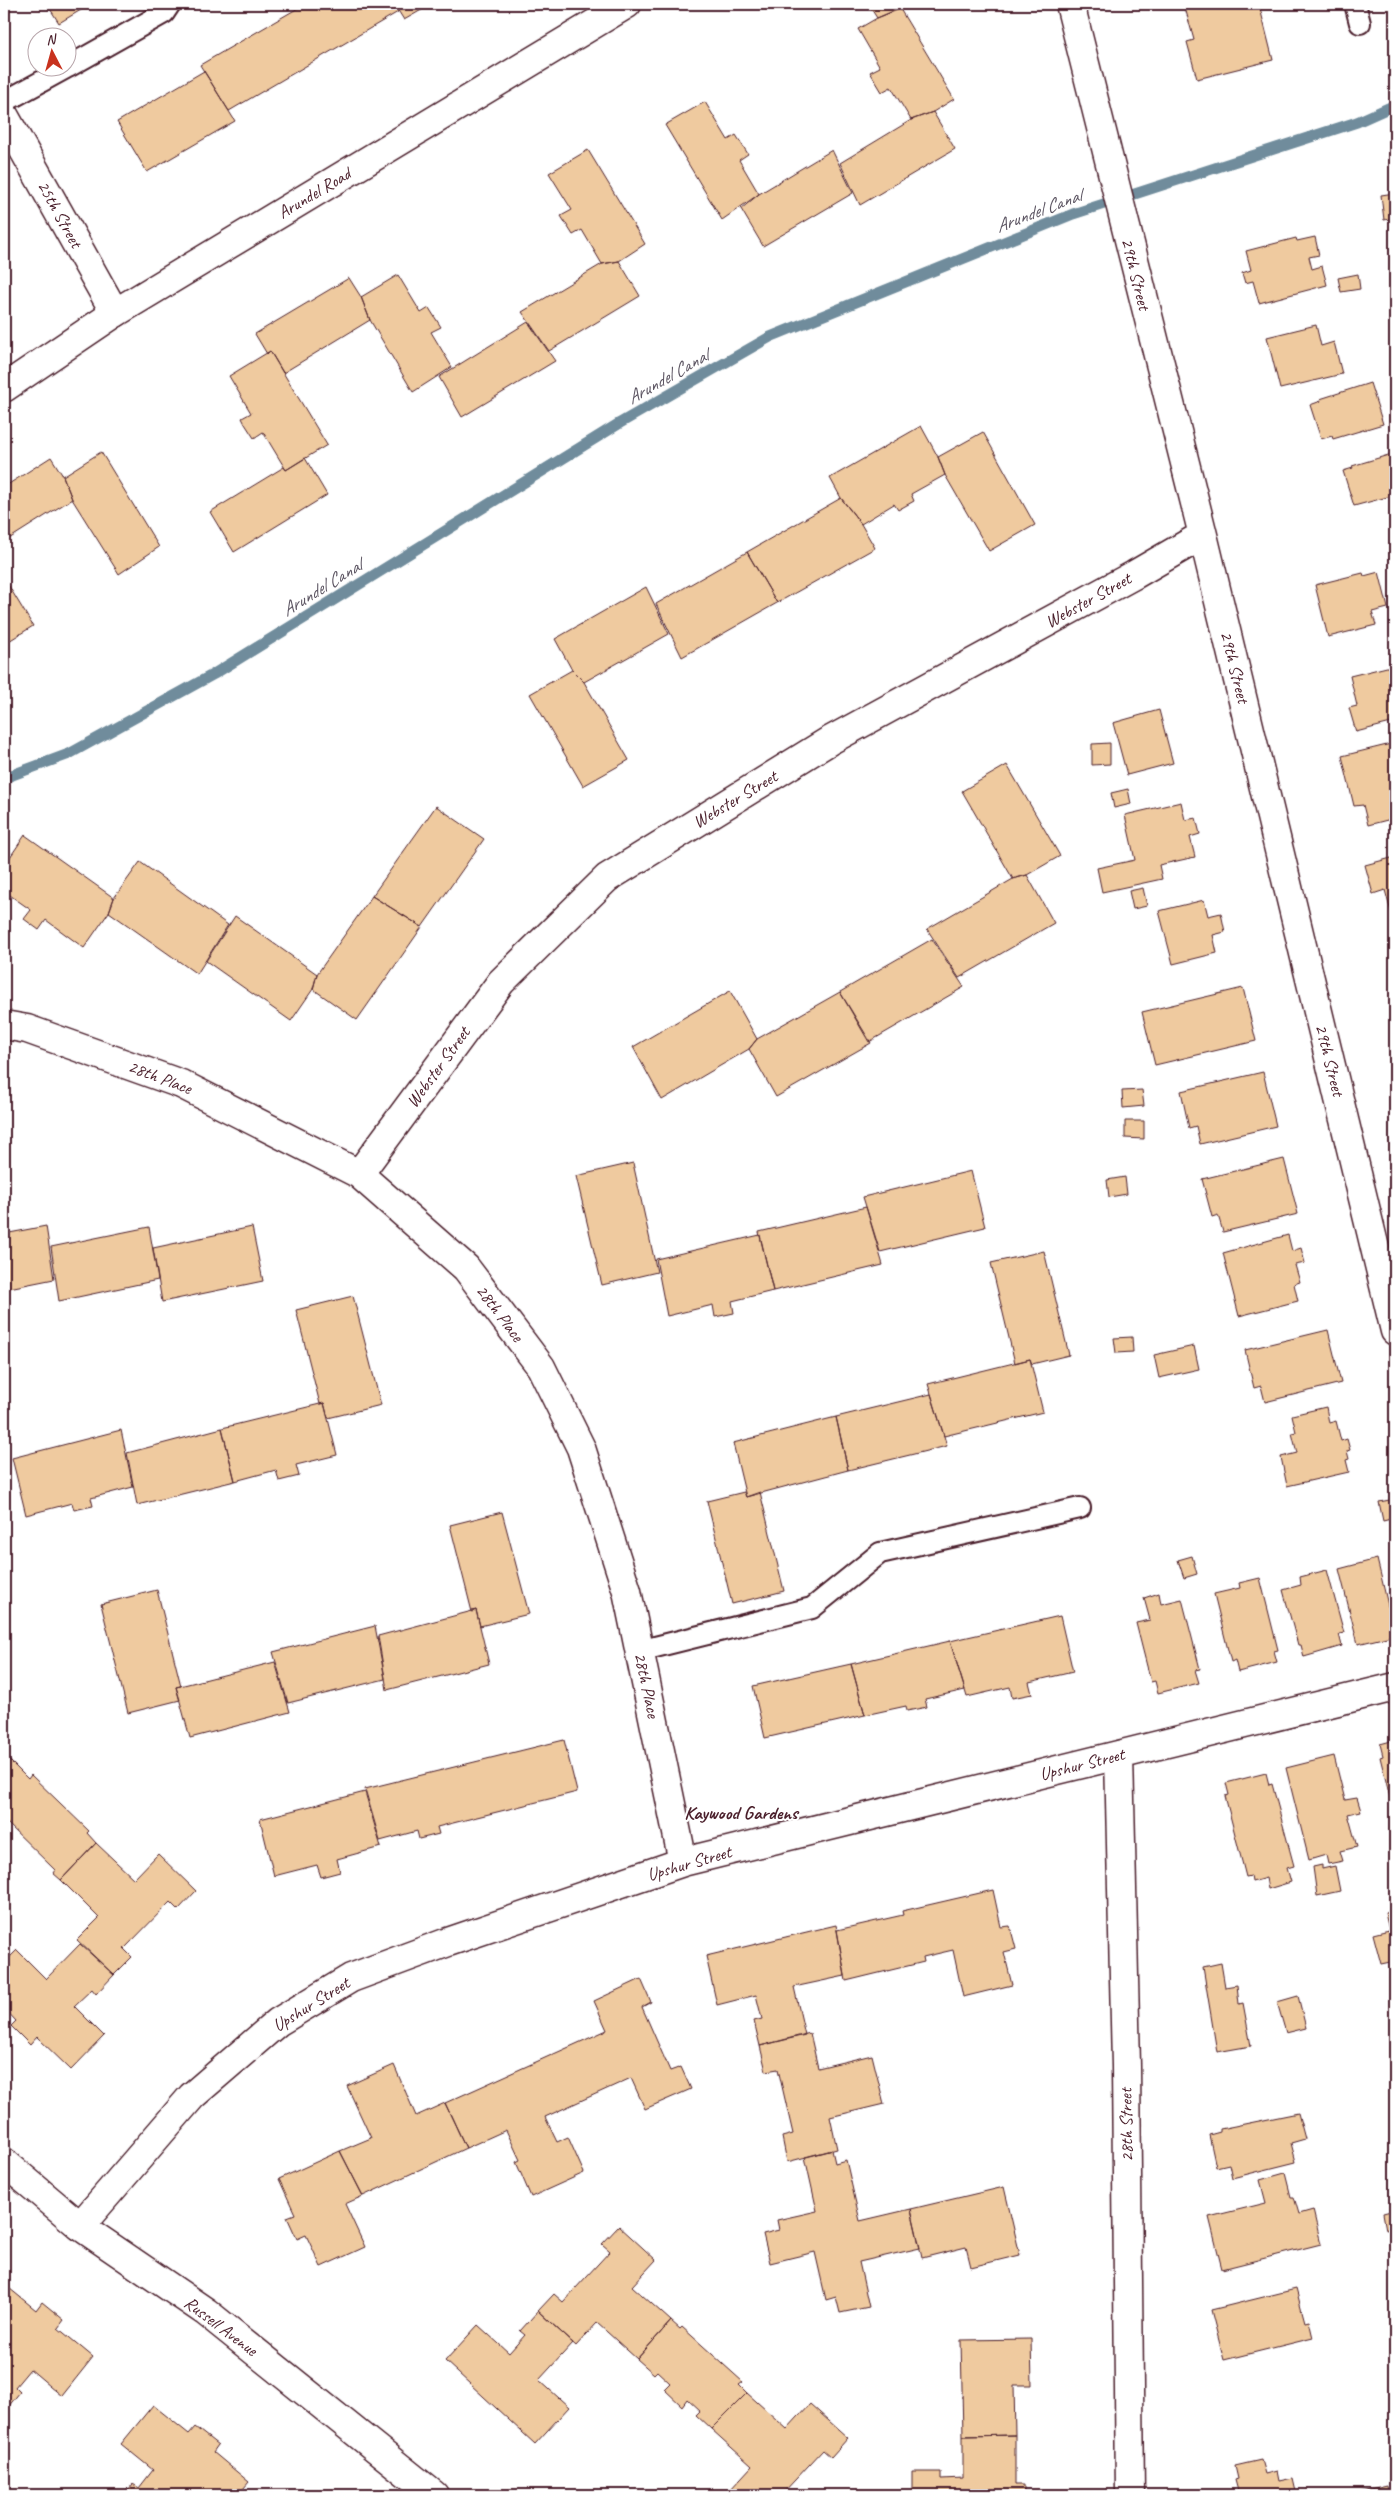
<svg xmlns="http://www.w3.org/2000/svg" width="1399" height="2499" font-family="Caveat,sans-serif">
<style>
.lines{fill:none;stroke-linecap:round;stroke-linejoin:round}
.stream{stroke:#6f8c9c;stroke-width:11}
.building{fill:#efca9f;stroke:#4a1f2b}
.service-casing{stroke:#4a1f2b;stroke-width:24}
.minor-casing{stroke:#4a1f2b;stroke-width:31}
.tertiary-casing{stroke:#4a1f2b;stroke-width:31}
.service{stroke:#fff;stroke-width:20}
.minor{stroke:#fff;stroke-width:28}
.tertiary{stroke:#fff;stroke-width:28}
.labels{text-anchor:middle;stroke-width:4;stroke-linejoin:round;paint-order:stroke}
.street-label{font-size:18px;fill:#4a1f2b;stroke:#fff}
.water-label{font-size:19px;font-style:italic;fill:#5d5663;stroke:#fff}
.neighbourhood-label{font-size:19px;font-weight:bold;fill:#4a1f2b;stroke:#fff}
</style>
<rect width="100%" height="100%" fill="#fff"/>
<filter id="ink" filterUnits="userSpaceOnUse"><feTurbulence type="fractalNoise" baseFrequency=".02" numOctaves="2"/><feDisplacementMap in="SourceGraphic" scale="10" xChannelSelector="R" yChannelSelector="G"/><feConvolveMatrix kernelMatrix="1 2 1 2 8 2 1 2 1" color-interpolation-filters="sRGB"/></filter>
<g filter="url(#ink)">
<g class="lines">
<path class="stream" d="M4 778 69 754 214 674 620 423 770 337 1073 214 1357 122 1395 105"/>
</g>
<path class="building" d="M47 4H91L59 23Z
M305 4H394L398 12 229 111 200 65Z
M394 4H432L404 20Z
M868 4H909L877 18Z
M1184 4H1259L1273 60 1197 79 1187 42 1194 40Z
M900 9 954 99 933 112 911 120 891 87 882 92 870 72 880 67 858 29 877 18Z
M204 71 235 121 147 172 117 122Z
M705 102 728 140 736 135 748 154 739 160 759 194 722 220 665 125Z
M933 112 955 149 860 205 840 163 911 120Z
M588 150 645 244 619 261 602 264 582 230 573 235 561 216 572 210 549 173Z
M832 150 853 193 763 246 741 209 759 194Z
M1395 193V218L1384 220 1381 195Z
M1315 237 1319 255 1309 257 1312 269 1322 266 1327 285 1259 303 1253 281 1245 283 1242 273 1251 270 1246 251 1296 238 1297 241Z
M619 261 640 296 549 351 522 312 602 264Z
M1358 274 1360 289 1341 292 1338 278Z
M398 275 421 313 429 308 441 327 431 332 452 367 413 392 370 320 361 297Z
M349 278 361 297 370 320 283 373 270 351 267 354 255 334Z
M528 322 555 361 462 417 439 377Z
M1316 325 1321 346 1334 342 1342 374 1280 389 1267 337Z
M270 351 327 445 286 470 263 432 254 438 245 424 242 418 251 413 229 376Z
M1370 383 1383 424 1333 439 1332 436 1321 439 1310 405 1321 401 1320 399Z
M921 426 938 457 945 475 911 494 914 501 898 510 894 504 861 524 841 498 830 478Z
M983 432 1035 525 989 551 945 475 938 457Z
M101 452 159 547 119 574 72 499 63 476Z
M1395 453V495L1354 506 1343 471 1353 468 1352 466Z
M51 457 63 476 72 499 4 542V487Z
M305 458 327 495 234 552 210 512 284 467 286 470Z
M841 498 861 524 875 548 777 603 747 552Z
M747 552 777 603 682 657 656 604Z
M1379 572 1388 608 1372 612 1376 625 1328 637 1315 585 1363 573 1364 576Z
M4 578 33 626 4 644Z
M646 587 669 634 584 682 572 670 555 639Z
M1395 665V722L1356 732 1349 708 1357 706 1350 676Z
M572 670 584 682 629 760 583 786 530 694Z
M1159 710 1173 763 1127 775 1113 723Z
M1110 743V764L1092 765V744Z
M1395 743V818L1368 825 1363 805 1354 806 1342 756Z
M1007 765 1060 856 1027 875 1013 879 962 791Z
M1128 789 1131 804 1114 808 1111 793Z
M1181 802 1185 820 1196 818 1200 834 1190 837 1195 857 1159 865 1162 879 1102 892 1097 868 1135 860 1125 815Z
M436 806 484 839 422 927 372 896Z
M25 835 114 898 109 912 84 948 46 920 39 930 24 919 31 910 4 891V866Z
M1395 857V911L1391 912 1385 890 1373 894 1365 865Z
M140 862 228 925 197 974 109 912 114 898Z
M1027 875 1054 923 959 978 927 929 1013 879Z
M1143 888 1147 906 1133 909 1129 891Z
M372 896 422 927 357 1020 313 989 317 974Z
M1204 900 1208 916 1221 913 1225 932 1213 935 1217 953 1173 964 1159 911Z
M235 916 317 974 313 989 291 1021 206 961Z
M932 939 964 987 869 1042 840 992Z
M1243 988 1256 1041 1155 1065 1142 1012Z
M730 991 757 1039 749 1049 662 1100 633 1047Z
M840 992 871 1043 776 1097 749 1049 757 1039Z
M1263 1072 1276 1126 1200 1144 1196 1126 1189 1128 1181 1091Z
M1142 1090 1144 1106 1123 1108 1122 1091Z
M1125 1121H1144V1139L1125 1138Z
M1284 1159 1298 1214 1223 1232 1218 1215 1212 1217 1202 1179Z
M633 1163 657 1272 602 1285 576 1176Z
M971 1171 985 1227 880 1252 863 1197Z
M1125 1177 1127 1194 1109 1197 1107 1180Z
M866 1207 883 1265 773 1291 759 1232Z
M46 1226 54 1279 4 1289V1234Z
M149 1227 158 1280 59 1301 51 1247Z
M252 1227 263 1281 162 1302 153 1248Z
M760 1235 773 1291 732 1301 734 1313 715 1317 713 1305 667 1316 656 1259Z
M1288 1235 1292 1251 1301 1248 1305 1263 1295 1265 1300 1282 1294 1284 1298 1301 1239 1316 1223 1253Z
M1044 1251 1069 1355 1032 1364 1030 1359 1015 1363 991 1263Z
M353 1296 381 1405 328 1418 324 1403 320 1404 296 1310Z
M1328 1330 1341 1383 1265 1402 1261 1386 1254 1388 1245 1350Z
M1132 1337 1133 1352 1116 1353 1114 1338Z
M1194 1346 1199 1369 1159 1378 1154 1355Z
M1030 1359 1043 1412 944 1436 928 1384Z
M931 1394 947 1446 848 1470 836 1417Z
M324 1403 337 1455 296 1465 299 1476 279 1481 276 1470 235 1481 222 1428Z
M1326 1407 1329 1423 1336 1421 1341 1441 1347 1439 1350 1450 1347 1451 1349 1459 1346 1460 1349 1472 1287 1486 1281 1457 1297 1453 1292 1433 1296 1432 1292 1415Z
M836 1417 848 1470 746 1497 733 1443Z
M222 1428 235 1481 137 1505 127 1453Z
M121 1430 133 1487 91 1498 93 1506 74 1510 72 1503 26 1515 12 1458Z
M744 1492 746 1497 760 1492 784 1591 732 1604 707 1501Z
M1395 1499V1518L1383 1521 1379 1502Z
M502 1512 529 1614 480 1626 476 1610 472 1612 450 1525Z
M1192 1556 1197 1574 1184 1578 1178 1560Z
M1377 1559 1395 1635 1358 1644 1339 1569Z
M1327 1570 1344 1633 1339 1634 1342 1646 1304 1657 1301 1645H1298L1283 1590 1301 1585 1300 1577Z
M1260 1578 1278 1650 1274 1651 1277 1662 1238 1672 1235 1660 1231 1662 1214 1594 1240 1588 1239 1583Z
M157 1590 181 1686 176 1687 180 1700 128 1713 101 1604Z
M1159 1593 1161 1604 1182 1599 1200 1669 1195 1670 1199 1683 1158 1693 1155 1681 1151 1682 1136 1623 1150 1620 1144 1598Z
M476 1610 489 1664 387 1690 378 1636Z
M1060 1616 1073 1672 1029 1682 1032 1694 1012 1698 1010 1687 967 1697 950 1641Z
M375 1626 385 1679 288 1703 273 1652Z
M950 1641 965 1690 925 1699 927 1707 907 1711 906 1706 865 1715 851 1664Z
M275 1662 290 1712 190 1738 176 1687Z
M851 1664 865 1715 765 1738 753 1686Z
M564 1740 577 1792 437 1827 439 1834 419 1839 417 1831 380 1841 365 1789Z
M1395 1740V1814H1394L1380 1757 1383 1756 1380 1744Z
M4 1755 28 1779 31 1775 89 1831 87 1833 96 1843 61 1880 53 1873 55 1870 4 1820Z
M1334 1756 1345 1800 1357 1798 1361 1811 1348 1814 1357 1847 1340 1851 1343 1861 1328 1864 1326 1855 1309 1860 1286 1768Z
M1266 1773 1269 1785 1272 1784 1294 1866 1287 1868 1291 1882 1268 1889 1266 1878 1252 1882 1251 1876 1246 1877 1225 1796 1229 1795 1226 1783Z
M365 1792 381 1847 337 1859 340 1872 321 1877 317 1865 274 1876 260 1819Z
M96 1843 134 1879 158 1854 196 1891 178 1910 170 1902 124 1949 132 1957 114 1975 77 1940 99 1918 61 1880Z
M1322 1865V1869L1335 1866 1340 1891 1317 1896 1313 1867Z
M993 1890 1001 1927 1010 1926 1016 1949 1004 1952 1012 1985 963 1997 953 1950 923 1957 924 1962 846 1981 837 1930 903 1915 902 1911Z
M1395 1910V1961L1381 1964 1373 1934 1389 1930 1385 1913Z
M836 1925 845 1976 794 1987 805 2035 760 2046 754 2021 762 2019 756 1995 717 2005 706 1956Z
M80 1944 114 1975 96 1994 92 1989 74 2006 104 2036 71 2070 37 2037 30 2045 11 2026 16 2021 4 2008V1963L17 1950 46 1979Z
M1221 1963 1225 1987 1237 1985 1239 2004 1243 2003 1251 2046 1217 2052 1203 1967Z
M641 1979 651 2002 642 2007 670 2071 681 2067 691 2089 645 2109 631 2078 545 2117 557 2142 568 2137 584 2173 531 2197 516 2162 520 2160 506 2130 466 2148 445 2103 607 2030 594 2001Z
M1298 1996 1306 2028 1286 2033 1277 2002Z
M810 2033 818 2068 872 2055 884 2104 830 2117 837 2149 787 2162 782 2137 793 2134 778 2069 766 2071 760 2046Z
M394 2065 416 2116 445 2103 466 2148 363 2196 340 2151 371 2138 347 2086Z
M1298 2113 1305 2139 1291 2143 1296 2162 1232 2178 1229 2164 1216 2167 1209 2135 1220 2132V2129Z
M832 2150 835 2163 846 2160 860 2221 911 2209 920 2248 859 2262 869 2307 840 2313 836 2297 826 2300 815 2252 770 2263 763 2234 779 2230 777 2220 817 2211 805 2157Z
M340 2151 363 2196 345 2204 365 2247 321 2267 306 2235 297 2239 287 2217 295 2214 279 2179Z
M1285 2173 1291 2197H1294L1299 2214 1313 2210 1321 2244 1222 2269 1209 2217 1266 2203 1260 2180Z
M1004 2187 1020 2255 971 2267 966 2247 922 2258 911 2209Z
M1395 2210V2228L1386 2230 1383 2213Z
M619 2226 656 2260 632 2286 671 2321 637 2359 597 2323 576 2346 538 2311 554 2294 563 2302 610 2251 602 2244Z
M4 2284 36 2310 42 2302 64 2320 58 2328 93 2357 62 2396 30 2369 15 2387 20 2392 4 2412Z
M1296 2289 1305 2322 1309 2321 1313 2338 1224 2360 1211 2310Z
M538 2311 573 2343 539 2380 569 2407 535 2444 445 2361 478 2325 509 2353 525 2335 520 2331Z
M671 2321 680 2329 682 2327 743 2382 739 2385 747 2393 711 2429 696 2415 700 2411 687 2399 682 2406 664 2389 670 2383 657 2371 654 2374 637 2359Z
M1031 2339 1032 2385H1014L1015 2435 963 2436 961 2340Z
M747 2393 787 2429 810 2404 848 2438 831 2457 823 2450 781 2495H733L729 2491 752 2466 711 2429Z
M153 2405 189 2434 195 2427 218 2445 213 2452 249 2482 238 2495H124L133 2484 139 2488 153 2470 121 2444Z
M1015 2435V2485H1024V2495H912V2472H941V2479L963 2478V2436Z
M1261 2460 1265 2474 1277 2471 1279 2481 1293 2478 1297 2495H1239L1235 2480 1238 2479 1235 2466Z
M1387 2486 1389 2495H1349Z"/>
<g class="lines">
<defs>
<path id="service" d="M1355 4 1360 23
M68 67 164 13 170 4
M4 102 66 68
M639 1651 812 1608 880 1553 1080 1508"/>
<path id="minor" d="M1070 4 1203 535 1395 1331
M4 115 115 313
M4 1025 27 1029 181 1084 359 1174 466 1268 541 1367 581 1448 627 1591 683 1862
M359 1174 501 982 607 878 829 741 1134 575 1203 535
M1119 1755 1126 2066 1130 2495
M80 2226 192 2096 278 2022 351 1978 448 1942 683 1862 1395 1687"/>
<path id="tertiary" d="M4 388 115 313 627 4
M4 2162 80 2226 206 2312 434 2495"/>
</defs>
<use href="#service" class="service-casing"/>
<use href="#minor" class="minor-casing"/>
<use href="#tertiary" class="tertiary-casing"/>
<use href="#service" class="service"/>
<use href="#minor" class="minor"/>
<use href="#tertiary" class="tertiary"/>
</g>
</g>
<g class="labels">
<g class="street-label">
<text transform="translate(314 193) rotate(-31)" y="6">Arundel Road</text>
<text transform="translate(60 214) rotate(61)" y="6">25th Street</text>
<text transform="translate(1136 274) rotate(76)" y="6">29th Street</text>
<text transform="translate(1088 600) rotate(-29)" y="6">Webster Street</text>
<text transform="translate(1235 667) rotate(76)" y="6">29th Street</text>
<text transform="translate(735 799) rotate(-31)" y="6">Webster Street</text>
<text transform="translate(1330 1060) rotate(76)" y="6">29th Street</text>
<text transform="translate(438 1067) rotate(-54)" y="6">Webster Street</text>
<text transform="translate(160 1077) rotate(21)" y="6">28th Place</text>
<text transform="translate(500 1313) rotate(53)" y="6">28th Place</text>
<text transform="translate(647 1685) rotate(78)" y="6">28th Place</text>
<text transform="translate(1082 1764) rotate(-14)" y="6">Upshur Street</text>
<text transform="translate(689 1863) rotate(-16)" y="6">Upshur Street</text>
<text transform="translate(311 2004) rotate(-32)" y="6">Upshur Street</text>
<text transform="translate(1126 2125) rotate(-91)" y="6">28th Street</text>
<text transform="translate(221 2326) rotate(37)" y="6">Russell Avenue</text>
</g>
<g class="water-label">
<text transform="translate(1038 210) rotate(-21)" y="7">Arundel Canal</text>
<text transform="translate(667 376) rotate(-30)" y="7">Arundel Canal</text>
<text transform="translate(321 587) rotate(-32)" y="7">Arundel Canal</text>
</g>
<g class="neighbourhood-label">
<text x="741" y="1819">Kaywood Gardens</text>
</g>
</g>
<rect width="1399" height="2499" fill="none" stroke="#fff" stroke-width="20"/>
<rect x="10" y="10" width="1379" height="2479" fill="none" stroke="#4a1f2b" stroke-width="2" filter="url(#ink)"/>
<g transform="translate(52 52) rotate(354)"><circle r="24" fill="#ffffff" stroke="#b7a5aa"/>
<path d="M0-4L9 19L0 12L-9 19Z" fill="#c8321e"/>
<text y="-8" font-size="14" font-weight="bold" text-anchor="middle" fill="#4a1f2b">N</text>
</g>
</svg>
